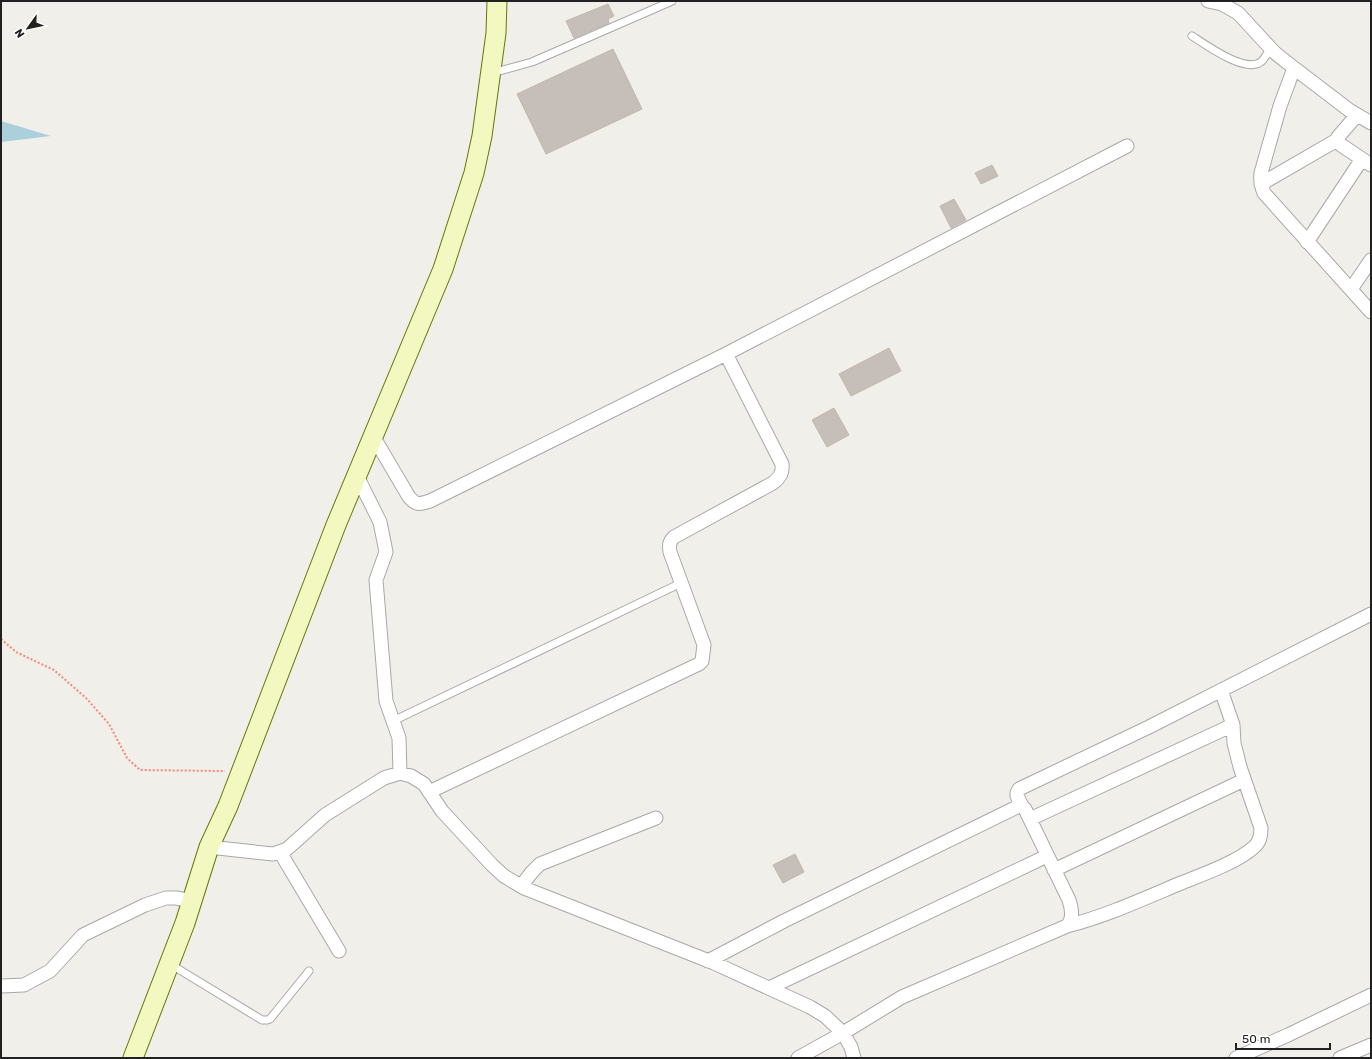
<svg xmlns="http://www.w3.org/2000/svg" width="1372" height="1059" font-family="Rubik,sans-serif">
<style>
.water{fill:#abcfdd}
.building{fill:#c6beb8;stroke:#c3b7ab}
.lines{fill:none;stroke-linecap:round;stroke-linejoin:round}
.lane-casing{stroke:#a8a8a8;stroke-width:9}
.street-casing{stroke:#a8a8a8;stroke-width:15}
.secondary-casing{stroke:#667809;stroke-width:21}
.path{stroke:#f68975;stroke-width:2;stroke-dasharray:2 2;stroke-linecap:butt}
.lane{stroke:#fff;stroke-width:7}
.street{stroke:#fff;stroke-width:13}
.secondary{stroke:#f2f8c0;stroke-width:19}
</style>
<rect width="100%" height="100%" fill="#f1efe9"/>
<path class="water" d="M1 121 51 136 1 142Z"/>
<path class="building" d="M608 4 614 16 608 19 609 23 574 38 566 21Z
M613 49 642 109 546 154 517 94Z
M992 165 998 176 981 184 975 173Z
M954 199 966 220 951 228 940 206Z
M889 348 901 371 851 396 839 374Z
M834 408 849 435 827 447 812 420Z
M795 854 804 872 783 883 773 865Z"/>
<g class="lines">
<defs>
<path id="lane" d="M1192 36C1206 45 1247 75 1262 61 1265 58 1268 52 1271 48
M492 73 532 62 672 1
M393 721 681 583
M170 964 262 1020H267L270 1019 309 971"/>
<path id="street" d="M1208 1 1222 4 1238 13 1274 52 1294 68 1349 110 1371 123
M1294 68 1280 106 1261 173C1260 181 1261 186 1264 193L1371 312
M1357 115 1338 137 1337 140 1341 145 1371 165
M1261 184 1337 140
M1307 242 1362 159
M1351 289 1371 260
M373 436 409 497C417 506 420 504 430 501L726 354 1127 146
M357 476 380 522 386 552 376 580 386 701 399 738 400 773
M429 792 699 664 702 661 704 645 670 552C669 545 669 542 674 537L773 483C780 477 783 473 782 464L726 354
M1022 806 1017 796V793L1019 789 1149 727 1371 614
M1030 819 1233 725
M209 847 273 854 287 849 325 815 384 778 400 773 411 776 424 784 442 811 492 865 504 876 524 888 714 963 810 1007 825 1016 843 1033 851 1047 854 1058
M280 852 339 951
M1054 870 1244 780
M521 886 532 872 540 864 656 818
M1067 926C1106 916 1143 899 1181 883 1201 875 1238 862 1254 847 1260 842 1261 836 1261 828L1240 767 1234 743 1233 725 1221 690
M708 961 784 921 1017 807 1022 806 1025 809 1069 900C1072 909 1074 919 1067 926L902 997 843 1033 798 1058
M1 986 24 985 50 971 83 935 145 905 166 898H176L193 901
M769 988 1047 856
M1236 1058 1288 1035 1371 995
M1340 1058 1371 1045"/>
<path id="secondary" d="M133 1058 185 923 209 847 228 806 336 525 443 269 474 173 482 136 496 33 497 1"/>
</defs>
<use href="#lane" class="lane-casing"/>
<use href="#street" class="street-casing"/>
<use href="#secondary" class="secondary-casing"/>
<path class="path" d="M1 639 16 652 54 670 86 698 109 724 127 758 140 770 225 771"/>
<use href="#lane" class="lane"/>
<use href="#street" class="street"/>
<use href="#secondary" class="secondary"/>
</g>
<rect width="1372" height="1059" fill="none" stroke="#212121" stroke-width="4"/>
<g transform="translate(28 28) rotate(237)" stroke="#ffffff" stroke-width="3" paint-order="stroke">
<path d="M0-3L7 15L0 10L-7 15Z" fill="#212121"/>
<text y="-6" font-size="11" font-weight="bold" text-anchor="middle" fill="#212121">N</text>
</g>
<path d="M1236 1043v6h94v-6" fill="none" stroke="#212121" stroke-width="2"/>
<text x="1242" y="1043" font-size="12" fill="#212121" stroke="#ffffff" stroke-width="3" paint-order="stroke">50 m</text>
</svg>
